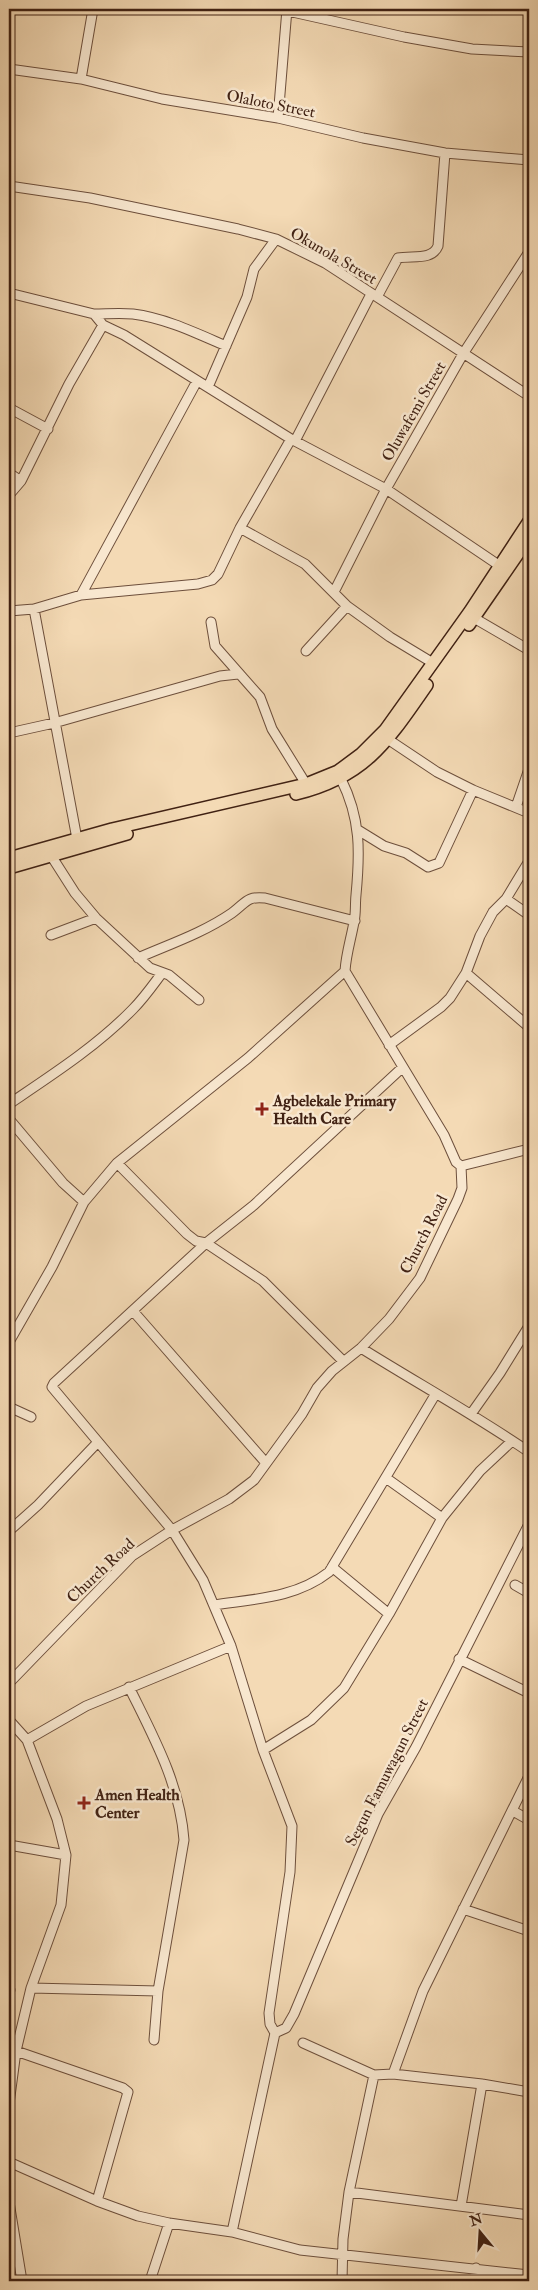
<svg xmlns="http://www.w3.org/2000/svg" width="538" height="2290" font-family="'IM FELL Double Pica',serif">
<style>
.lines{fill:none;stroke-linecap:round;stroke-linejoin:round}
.minor-casing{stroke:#6d4f3c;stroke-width:11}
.major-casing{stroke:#402113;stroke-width:14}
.minor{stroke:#f8e7cf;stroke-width:9}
.major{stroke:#f4dab5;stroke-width:11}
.poi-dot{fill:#8f2418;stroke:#f8e7cf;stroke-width:2}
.labels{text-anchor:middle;stroke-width:5;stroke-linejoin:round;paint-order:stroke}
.street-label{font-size:16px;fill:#402113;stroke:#f8e7cf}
.poi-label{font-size:16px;font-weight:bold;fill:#402113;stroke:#f8e7cf;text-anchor:start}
</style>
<rect width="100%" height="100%" fill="#f4dab5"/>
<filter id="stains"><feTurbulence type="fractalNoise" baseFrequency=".004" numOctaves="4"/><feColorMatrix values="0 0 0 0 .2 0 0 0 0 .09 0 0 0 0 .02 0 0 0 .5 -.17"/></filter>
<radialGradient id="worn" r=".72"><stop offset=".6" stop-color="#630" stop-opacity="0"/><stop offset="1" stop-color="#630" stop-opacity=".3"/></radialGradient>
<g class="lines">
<defs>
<path id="minor" d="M279 9 404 37 472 49 529 52
M9 69 81 79 162 99 278 118 363 138 445 153 529 160
M81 79 93 9
M278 118 287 9
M9 186 90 198 238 229 276 239 325 263 529 396
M9 293 94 314 103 325 124 335 291 439 386 489 500 566
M377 297 398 258C412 255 432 261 438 246L445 153
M94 314C106 314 120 313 133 314 165 318 196 333 226 346
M208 387 247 297 254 269 276 239
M9 408 48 429
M295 441 371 294
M9 473 21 481
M9 495 21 481 69 384 103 325
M240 528 305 564 347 606 390 637 433 663
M334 592 386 489 463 354 529 252
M81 595 197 381
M34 609 77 839
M9 611 34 609 81 595 198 584 212 580 218 574 240 528 291 439
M474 618 529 650
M211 622 215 646 260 697 272 729 306 784
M306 651 347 606
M9 733 54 723 220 676 238 674
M389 740 437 772 473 790 529 813
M516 807 529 769
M358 830 384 846 406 853 428 867 439 863 473 790
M52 857 75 893 96 918 150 968 169 975 199 1000
M506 899 529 915
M51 935 96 918
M138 958C170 944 203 933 232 913 246 903 246 896 265 898L355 921
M466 973 529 1027
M389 1045 441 1007 450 998 466 973 480 936 493 912 506 899 529 861
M9 1104C52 1075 97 1046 133 1009 144 998 153 985 162 973
M9 1119 63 1183 84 1202
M117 1163 187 1234 196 1241 206 1243 263 1281 343 1361
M461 1166 529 1149
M133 1311 266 1463
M9 1342 52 1267 84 1202 117 1163 248 1058 345 971
M361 1348C417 1383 475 1415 529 1452
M9 1407 31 1417
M471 1414 500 1373 529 1326
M386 1478 442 1518
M9 1531 38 1505 98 1442
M332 1567 389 1614
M515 1585 529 1593
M214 1605C254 1599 296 1598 329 1572L435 1395
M459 1659 529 1693
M9 1683 132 1556 172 1530 229 1499 254 1480 302 1414 317 1388 332 1371 361 1348 389 1319 420 1278 458 1199 462 1188 461 1166 456 1162 444 1135 345 971C346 954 351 939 354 922 356 914 355 904 356 895 360 852 361 819 341 779
M129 1687C153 1736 180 1784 184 1840L158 1991 154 2040
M9 1720 27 1740 57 1819 66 1855 61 1905 31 1988 16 2051 9 2104
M27 1740 86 1706 231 1646
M263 1750 311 1720 344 1688 389 1614 442 1518 480 1471 512 1441
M513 1811 529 1820
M9 1845 66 1855
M463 1909 529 1931
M31 1988 158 1991
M9 1989 10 1990
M275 2033 286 2028 294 2014 378 1814 416 1747 529 1524
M303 2043 374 2075 393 2074 482 2084 529 2092
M16 2051 123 2088 128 2092 97 2201
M393 2074 423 1991 529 1776
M9 2162 97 2201 138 2216 169 2223 232 2232 300 2250 529 2275
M349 2192 529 2215
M9 2202 22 2281
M461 2206 482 2084
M232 2232 275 2033 270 2024 269 2013 290 1872 292 1826 263 1750 231 1646 203 1580 172 1530 52 1387 54 1383 206 1243 254 1205 403 1067
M150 2281 169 2223
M342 2281 343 2239 349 2192 374 2075
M474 2281 476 2268"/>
<path id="major" d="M469 625 529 538
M296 794C366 777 388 741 427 685
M9 858 112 829 306 784 338 771 361 754 385 730 470 611 529 521
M9 868 127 834"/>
</defs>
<use href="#minor" class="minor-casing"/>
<use href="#major" class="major-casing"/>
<use href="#minor" class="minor"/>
<use href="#major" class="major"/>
</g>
<g class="poi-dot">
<path d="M259.5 1101.5h5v5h5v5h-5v5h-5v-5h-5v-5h5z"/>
<path d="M81.5 1795.5h5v5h5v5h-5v5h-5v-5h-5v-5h5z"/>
</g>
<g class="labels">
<g class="street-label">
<text transform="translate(271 103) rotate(11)" y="6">Olaloto Street</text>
<text transform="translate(334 255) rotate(30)" y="6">Okunola Street</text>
<text transform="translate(413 411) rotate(-60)" y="6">Oluwafemi Street</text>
<text transform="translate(423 1234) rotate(-63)" y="6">Church Road</text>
<text transform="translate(100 1570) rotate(-43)" y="6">Church Road</text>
<text transform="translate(386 1772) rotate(-63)" y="6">Segun Famuwagun Street</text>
</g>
<g class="poi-label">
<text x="273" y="1106">Agbelekale Primary<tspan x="273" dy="18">Health Care</tspan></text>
<text x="95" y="1800">Amen Health<tspan x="95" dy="18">Center</tspan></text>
</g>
</g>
<rect width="538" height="2290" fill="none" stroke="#f4dab5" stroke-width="30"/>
<rect x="10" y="10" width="518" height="2270" fill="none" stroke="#402113" stroke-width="2.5"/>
<rect x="15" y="15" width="508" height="2260" fill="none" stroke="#402113"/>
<g transform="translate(480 2232) rotate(342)" stroke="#f8e7cf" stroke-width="4" paint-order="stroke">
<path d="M0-4L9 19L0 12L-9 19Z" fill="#402113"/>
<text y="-8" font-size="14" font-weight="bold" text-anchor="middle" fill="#402113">N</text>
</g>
<rect width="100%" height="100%" filter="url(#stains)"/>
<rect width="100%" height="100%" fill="url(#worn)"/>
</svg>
